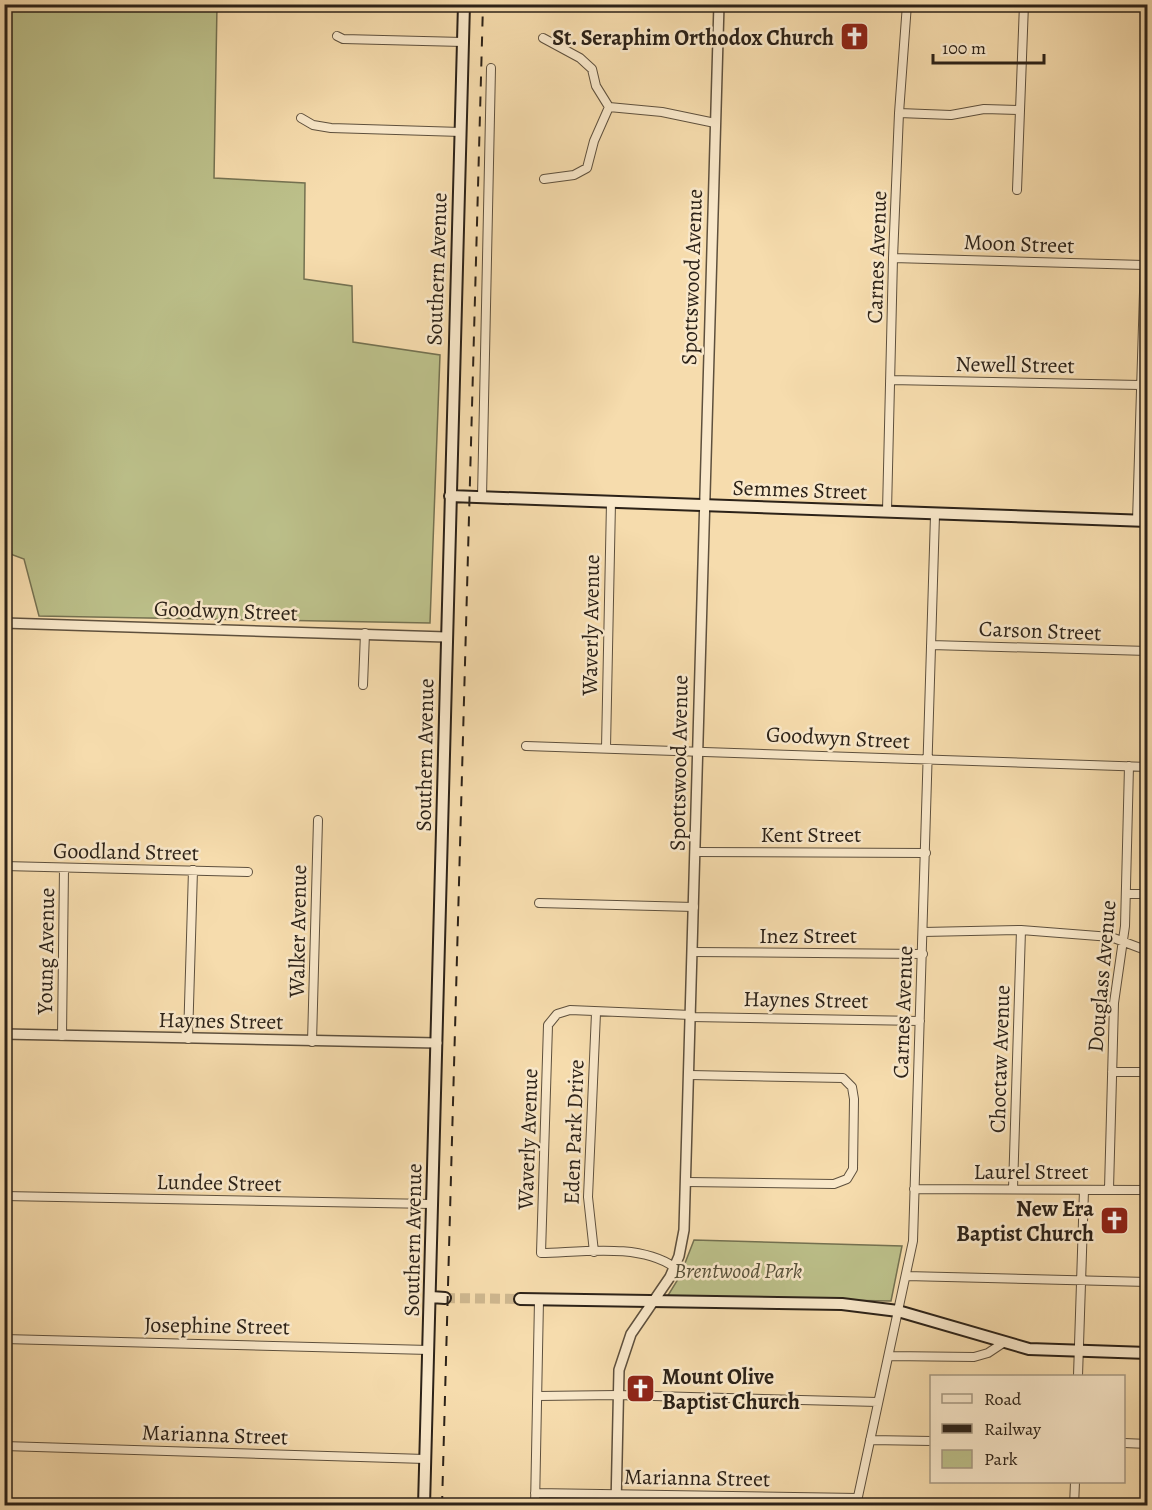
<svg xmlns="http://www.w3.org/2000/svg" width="1152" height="1510" font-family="Alegreya,serif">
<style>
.green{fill:#bcc08a;stroke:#747151;stroke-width:1.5}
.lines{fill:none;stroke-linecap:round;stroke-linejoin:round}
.secondary-tunnel{stroke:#ceb78f;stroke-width:10;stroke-dasharray:10 5;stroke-linecap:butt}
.minor-casing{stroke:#5e503d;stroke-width:10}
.tertiary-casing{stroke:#5e503d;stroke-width:12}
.secondary-casing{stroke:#2c2218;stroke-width:14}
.minor{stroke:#f9e8ca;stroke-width:8}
.tertiary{stroke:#f9e8ca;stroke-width:9}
.secondary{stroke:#f9e8ca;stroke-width:10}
.rail{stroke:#2c2218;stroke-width:2;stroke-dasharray:10 10;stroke-linecap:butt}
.labels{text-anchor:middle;stroke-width:5;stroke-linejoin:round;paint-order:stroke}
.poi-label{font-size:22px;font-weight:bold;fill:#2c2218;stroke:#f9e8ca;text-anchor:end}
.street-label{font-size:22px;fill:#2c2218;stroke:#f9e8ca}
.park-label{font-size:22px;font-style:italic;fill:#57513a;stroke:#f9e8ca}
</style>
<rect width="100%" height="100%" fill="#f6dcad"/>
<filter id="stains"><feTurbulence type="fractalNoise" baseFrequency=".00333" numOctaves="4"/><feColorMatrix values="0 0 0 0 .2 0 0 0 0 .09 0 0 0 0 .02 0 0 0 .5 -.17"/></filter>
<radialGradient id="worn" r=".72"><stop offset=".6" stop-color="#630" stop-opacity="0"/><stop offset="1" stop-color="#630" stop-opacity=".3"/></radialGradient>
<path class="green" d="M5 4 217 5 214 178 305 183 304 279 352 286 353 342 440 355 430 623 39 616 24 559 5 552Z
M694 1240 902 1246 891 1301 667 1297 680 1276Z"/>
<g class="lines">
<path class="secondary-tunnel" d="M445 1298 520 1299"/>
<defs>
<path id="minor" d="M337 36 343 39 463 42
M543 38 580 58 592 69 596 86 609 107 662 112 715 123
M899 113 951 115 984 109 1020 110
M301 118 313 125 331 128 461 132
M544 179 574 175 587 168 594 141 609 107
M1017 190 1024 4
M893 258 1144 265
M890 380 1140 385
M482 497 491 68
M887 511 893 258 899 113 907 4
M1137 521 1148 162
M931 645 1148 651
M363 685 365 633
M526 746 1148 767
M606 748 611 502
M696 852 926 853
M4 866 248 872
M1127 894H1148
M539 903 694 907
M923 932 1021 930 1111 937 1148 951
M693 952 923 954
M691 1017 920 1021
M62 1036 64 868
M188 1039 193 870
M312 1042 318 820
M1112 1072H1148
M687 1182 834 1184 847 1179 853 1169 854 1099 852 1087 843 1078 690 1075
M914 1189 1148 1190
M1013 1189 1021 930
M1109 1189 1114 1003 1125 926 1129 766
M4 1196 432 1204
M594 1252 588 1197 596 1013
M674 1267C639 1243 583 1252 541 1253L548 1025 557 1014 570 1010 691 1015
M906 1276 1148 1282
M4 1339 429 1350
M889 1356 974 1357 988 1353 1003 1343
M1078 1376 1084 1190
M538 1396 617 1395 878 1402
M870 1440 932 1441
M1124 1443 1148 1444
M4 1446 425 1459
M535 1493 858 1498
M535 1506 539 1300
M856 1506 913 1241 935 515
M1074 1506 1075 1482"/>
<path id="tertiary" d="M4 623 446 637
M4 1034 437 1043
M616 1506 619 1370 631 1334 670 1277 679 1256 684 1230 719 4"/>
<path id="secondary" d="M450 496 1148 521
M431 1297 445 1298
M520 1299 842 1304 898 1311 1029 1349 1148 1353
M424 1506 464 4"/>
</defs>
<use href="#minor" class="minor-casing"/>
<use href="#tertiary" class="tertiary-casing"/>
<use href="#secondary" class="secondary-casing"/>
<use href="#minor" class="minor"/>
<use href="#tertiary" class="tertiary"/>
<use href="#secondary" class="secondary"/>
<path class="rail" d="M442 1506 483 4"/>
</g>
<defs>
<symbol id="church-square" viewBox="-11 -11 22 22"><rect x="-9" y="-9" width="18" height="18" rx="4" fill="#8f2418" stroke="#f9e8ca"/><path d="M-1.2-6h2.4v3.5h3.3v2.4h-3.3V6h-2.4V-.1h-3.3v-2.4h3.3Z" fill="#fff"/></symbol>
</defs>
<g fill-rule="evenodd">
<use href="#church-square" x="838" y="20" width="33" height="33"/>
<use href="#church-square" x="1098" y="1204" width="33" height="33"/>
<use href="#church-square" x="624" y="1372" width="33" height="33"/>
</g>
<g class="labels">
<g class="poi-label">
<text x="834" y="45">St. Seraphim Orthodox Church</text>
<text x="1094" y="1216">New Era<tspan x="1094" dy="25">Baptist Church</tspan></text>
<text x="662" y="1384" text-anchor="start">Mount Olive<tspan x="662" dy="25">Baptist Church</tspan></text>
</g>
<g class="street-label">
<text transform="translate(1019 243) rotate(2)" y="8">Moon Street</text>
<text transform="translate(876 257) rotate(-88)" y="8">Carnes Avenue</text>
<text transform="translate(436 269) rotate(-88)" y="8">Southern Avenue</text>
<text transform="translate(691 277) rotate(-88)" y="8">Spottswood Avenue</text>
<text transform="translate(1015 364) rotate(1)" y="8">Newell Street</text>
<text transform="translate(800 489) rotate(2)" y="8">Semmes Street</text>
<text transform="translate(226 610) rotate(2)" y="8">Goodwyn Street</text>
<text transform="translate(590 625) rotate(-89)" y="8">Waverly Avenue</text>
<text transform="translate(1040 630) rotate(2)" y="8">Carson Street</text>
<text transform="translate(838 737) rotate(3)" y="8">Goodwyn Street</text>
<text transform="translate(424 755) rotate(-89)" y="8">Southern Avenue</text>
<text transform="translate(678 763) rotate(-89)" y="8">Spottswood Avenue</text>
<text x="811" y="842">Kent Street</text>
<text transform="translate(126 851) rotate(1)" y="8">Goodland Street</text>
<text transform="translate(297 931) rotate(-89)" y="8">Walker Avenue</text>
<text x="808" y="943">Inez Street</text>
<text transform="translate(45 951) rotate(-89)" y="8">Young Avenue</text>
<text transform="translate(1101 976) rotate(-85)" y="8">Douglass Avenue</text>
<text transform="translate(806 999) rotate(1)" y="8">Haynes Street</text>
<text transform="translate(902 1012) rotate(-88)" y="8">Carnes Avenue</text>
<text transform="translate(221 1020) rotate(1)" y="8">Haynes Street</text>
<text transform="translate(999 1059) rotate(-88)" y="8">Choctaw Avenue</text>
<text transform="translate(573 1132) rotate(-88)" y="8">Eden Park Drive</text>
<text transform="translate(527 1139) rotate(-88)" y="8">Waverly Avenue</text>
<text x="1031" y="1179">Laurel Street</text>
<text transform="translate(219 1182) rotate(1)" y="8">Lundee Street</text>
<text transform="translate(412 1240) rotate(-89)" y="8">Southern Avenue</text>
<text transform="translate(217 1325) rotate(1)" y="8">Josephine Street</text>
<text transform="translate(215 1434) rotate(2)" y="8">Marianna Street</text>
<text transform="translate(697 1477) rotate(1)" y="8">Marianna Street</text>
</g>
<g class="park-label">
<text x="738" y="1278">Brentwood Park</text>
</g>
</g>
<rect width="1152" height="1510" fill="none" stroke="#f6dcad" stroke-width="24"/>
<rect x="6" y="6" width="1140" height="1498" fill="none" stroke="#2c2218" stroke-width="3"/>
<rect x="12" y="12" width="1128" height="1486" fill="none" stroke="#2c2218" stroke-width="1.5"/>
<rect x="930" y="1375" width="195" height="108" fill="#f9e8ca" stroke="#a79983" stroke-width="1.5"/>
<rect x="942" y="1394" width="30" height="9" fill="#f9e8ca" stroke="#a79983" stroke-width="1.5"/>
<text x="984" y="1405" font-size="18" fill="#2c2218">Road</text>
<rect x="942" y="1424" width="30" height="9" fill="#2c2218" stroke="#a79983" stroke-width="1.5"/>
<text x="984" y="1435" font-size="18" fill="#2c2218">Railway</text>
<rect x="942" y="1450" width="30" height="18" fill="#bcc08a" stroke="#a79983" stroke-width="1.5"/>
<text x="984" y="1465" font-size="18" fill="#2c2218">Park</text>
<path d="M933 54v9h111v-9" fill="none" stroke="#2c2218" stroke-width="3"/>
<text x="942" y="54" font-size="18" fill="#2c2218" stroke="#f9e8ca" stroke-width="4.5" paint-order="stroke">100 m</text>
<rect width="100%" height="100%" filter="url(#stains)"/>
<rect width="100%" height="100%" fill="url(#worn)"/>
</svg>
